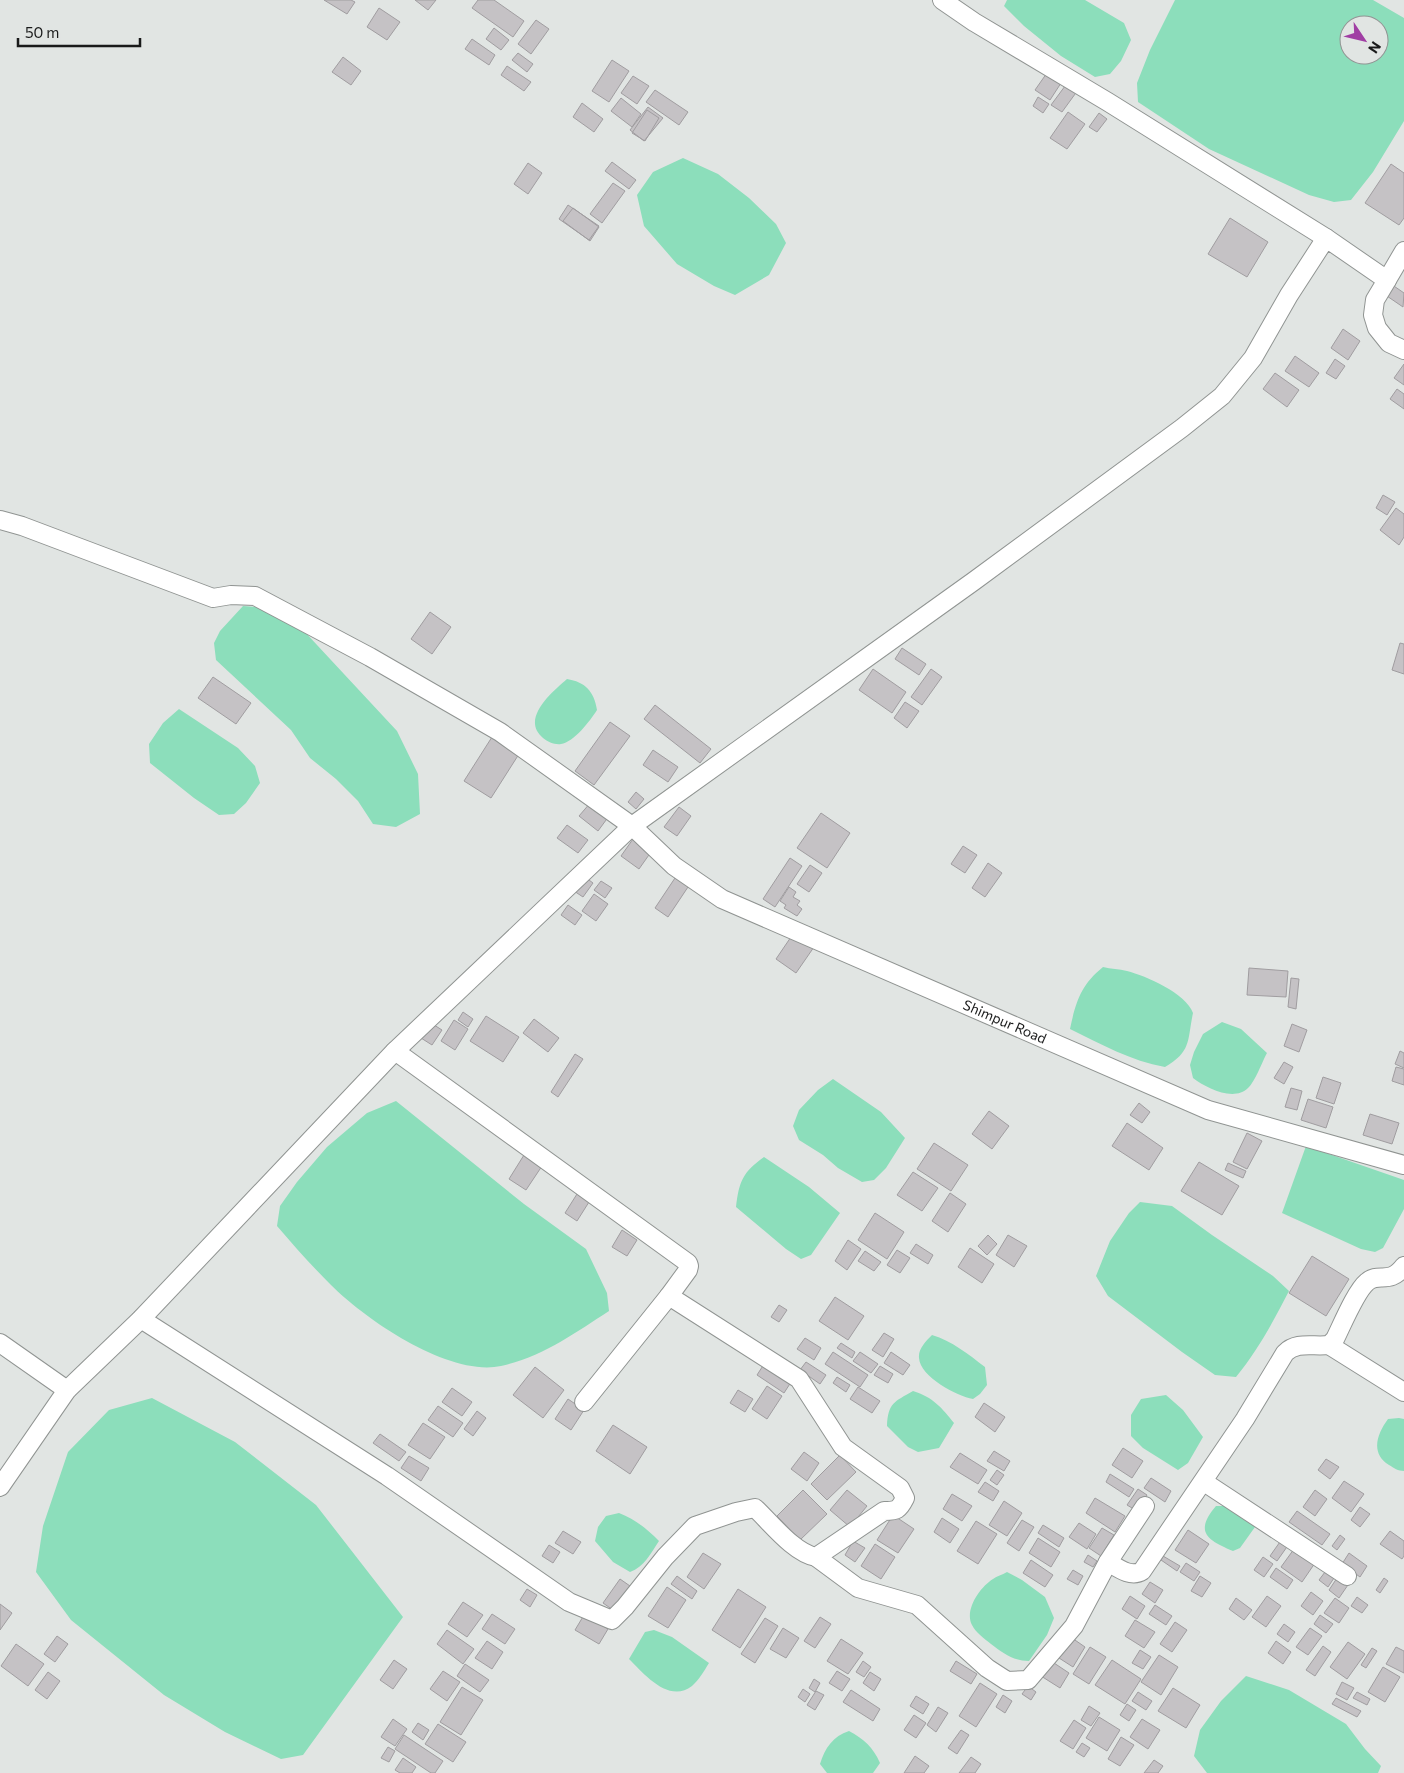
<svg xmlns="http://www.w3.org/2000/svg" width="1404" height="1773" font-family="Commissioner,sans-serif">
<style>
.water{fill:#8cdebb;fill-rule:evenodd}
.building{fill:#c5c2c5;stroke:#a09da0}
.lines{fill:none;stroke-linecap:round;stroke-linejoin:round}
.minor-casing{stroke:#909492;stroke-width:20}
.minor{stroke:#fff;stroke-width:18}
.labels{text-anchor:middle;stroke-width:4.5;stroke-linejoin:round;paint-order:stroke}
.street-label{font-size:14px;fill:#191a1a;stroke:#e1e5e3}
</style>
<rect width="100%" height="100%" fill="#e1e5e3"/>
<path class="water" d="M1007 0H1085L1124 23 1131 40 1121 61 1110 74 1095 77 1061 56 1024 26 1004 6Z
M1175 0H1373L1404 18V121L1373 172 1351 200 1334 202 1309 195 1209 149 1138 102 1137 83 1150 50ZM1349 25H1379V55H1349Z
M683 158 718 174 749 198 776 224 786 243 769 275 735 295 714 286 677 264 644 226 637 195 653 172Z
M243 606 256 607 304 631 397 731 418 774 420 814 396 827 373 824 358 801 336 779 310 758 291 730 216 660 214 643 220 631Z
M567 679C585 682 594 691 597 710 590 721 574 742 561 744 555 745 548 742 543 738 520 719 552 692 567 679Z
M179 709 238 748 255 766 260 783 246 803 234 814 219 815 194 798 150 763 149 744 163 723Z
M1103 967C1111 969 1119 969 1127 971 1146 976 1186 993 1193 1013 1187 1041 1192 1051 1165 1067 1131 1061 1101 1044 1070 1029 1076 1001 1081 985 1103 967Z
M1222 1022 1241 1029 1267 1053C1262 1062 1255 1082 1248 1088 1234 1102 1206 1088 1193 1078L1190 1065 1194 1052 1203 1034Z
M833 1079 881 1112 905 1138 886 1168 874 1180 862 1182 838 1168 823 1155 799 1140 793 1126 799 1110 818 1090Z
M396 1101 524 1204 586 1249 607 1293 609 1311C575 1333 542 1357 501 1366 449 1377 366 1320 331 1285 312 1266 294 1246 277 1226L280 1206 297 1182 327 1147 367 1113Z
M1306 1146 1404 1180V1209L1383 1248 1375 1252 1361 1249 1282 1213Z
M764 1157 809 1187 840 1213 811 1255 801 1259 786 1249 736 1207C739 1181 743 1172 764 1157Z
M1140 1202 1172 1206 1212 1235 1273 1276 1289 1291C1273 1322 1258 1350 1236 1377L1215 1375 1182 1352 1108 1296 1096 1276 1110 1241 1129 1213Z
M932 1335C952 1341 968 1354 985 1367L987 1385 980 1394 973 1399C957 1396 920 1377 919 1358 918 1349 926 1341 932 1335Z
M913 1391C933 1397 942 1408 954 1423L939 1448 918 1452 908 1447 887 1426C888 1403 894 1402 913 1391Z
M1166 1395 1183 1410 1203 1437 1188 1463 1178 1470 1143 1448 1131 1436V1415L1141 1399Z
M152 1398 235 1442 316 1505 403 1617 303 1755 281 1759 225 1732 164 1695 71 1620 36 1572 43 1526 68 1452 109 1410Z
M1399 1418 1404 1419V1471C1398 1471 1394 1468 1389 1465 1370 1453 1377 1434 1388 1419Z
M1216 1506H1228L1252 1523 1255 1527 1240 1548 1233 1551C1207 1540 1194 1532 1216 1506Z
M619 1513C635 1519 647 1529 659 1541 651 1553 644 1567 630 1572L613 1562 595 1541 598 1527 606 1516Z
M1007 1572 1022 1580 1045 1597 1054 1618 1047 1635 1029 1661C1013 1661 1003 1653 991 1644 985 1639 975 1632 972 1625 964 1610 980 1587 993 1579 997 1576 1002 1575 1007 1572Z
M654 1630 672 1637 709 1663C704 1671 699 1680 692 1686 669 1704 644 1674 629 1659L645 1632Z
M1246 1676 1289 1690 1346 1724 1365 1749 1381 1766 1378 1773H1207L1194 1756 1200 1730 1221 1701Z
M849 1731C864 1739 873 1747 880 1763L873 1773H827L820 1764C825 1748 833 1736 849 1731Z"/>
<path class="building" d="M324 0H351L355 2 347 14Z
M415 0H436L428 10Z
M478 0H494L524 21 513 37 472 8Z
M379 8 400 22 387 40 367 27Z
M536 20 549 29 531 54 518 44Z
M494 28 509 40 501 50 486 39Z
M472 39 495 55 489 65 465 49Z
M518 53 533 64 527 72 512 60Z
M343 57 361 71 351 85 332 72Z
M612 60 629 71 609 102 592 91Z
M507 66 531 82 524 91 501 75Z
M1049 70 1063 80 1050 100 1035 90Z
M633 76 649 86 637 104 621 93Z
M1068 82 1078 90 1062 112 1051 105Z
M655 90 688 112 679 125 646 102Z
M1038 97 1049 104 1043 113 1033 106Z
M621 98 641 114 632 127 611 111Z
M582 103 603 119 594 132 573 117Z
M648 107 663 118 644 141 630 130Z
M647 110 659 118 645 141 632 133Z
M1068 112 1085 124 1067 149 1050 138Z
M1099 113 1107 119 1097 132 1089 127Z
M612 162 636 180 629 189 605 171Z
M528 163 542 173 528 194 514 184Z
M1391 164 1404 173V218L1399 225 1365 203Z
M613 183 625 191 602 223 590 214Z
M568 205 599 226 589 240 559 219Z
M573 208 599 227 590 241 563 221Z
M1230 218 1268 242 1247 277 1208 254Z
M1391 284 1404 293 1403 307 1384 294Z
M1343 329 1360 341 1348 360 1331 348Z
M1295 356 1319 373 1309 387 1285 371Z
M1335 359 1345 366 1336 379 1326 373Z
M1404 364V385L1394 378Z
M1275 373 1299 390 1287 407 1263 389Z
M1397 389 1404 394V409L1390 399Z
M1383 495 1395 502 1387 515 1376 508Z
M1396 508 1404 514V537L1399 545 1380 530Z
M430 612 451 627 432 654 411 639Z
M1400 643 1404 644V674L1392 670Z
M902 648 926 664 919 675 895 659Z
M873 669 906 692 892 713 859 690Z
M931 669 942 677 922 705 911 697Z
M213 677 251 703 236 724 198 698Z
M905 702 919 711 907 728 894 718Z
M655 705 711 749 700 763 644 719Z
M610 722 630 736 594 785 575 771Z
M492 737 519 754 491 798 464 781Z
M653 750 678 767 668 782 643 765Z
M636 792 644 799 636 809 628 802Z
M591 802 609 816 598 831 579 816Z
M679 807 691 816 677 836 664 827Z
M821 813 850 833 827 868 797 848Z
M567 825 588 840 578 853 557 838Z
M633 839 651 852 639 869 621 856Z
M963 846 977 855 965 873 951 864Z
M790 858 802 866 775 907 763 899Z
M988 863 1002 873 985 897 972 888Z
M810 865 822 873 809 892 797 884Z
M679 872 692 881 668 917 655 908Z
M581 874 593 883 583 897 571 889Z
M601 881 612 888 605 898 594 890Z
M789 887 796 892 793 897 800 901 797 905 802 909 797 916 784 908 786 905 780 901Z
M594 894 608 904 596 921 582 911Z
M568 905 582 915 575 925 561 915Z
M793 934 814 947 796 973 776 959Z
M1249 968 1288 971 1286 997 1247 995Z
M1291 978 1299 979 1296 1009 1288 1007Z
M463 1012 473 1019 468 1027 458 1020Z
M486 1016 519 1037 503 1062 470 1041Z
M534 1019 559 1038 548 1052 523 1033Z
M454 1020 468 1029 455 1050 441 1041Z
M431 1023 442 1030 432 1045 421 1038Z
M1292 1024 1307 1030 1299 1052 1284 1046Z
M1400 1051 1404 1053V1068L1395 1064Z
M575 1054 583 1059 558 1097 551 1092Z
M1284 1062 1293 1067 1284 1084 1274 1078Z
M1396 1067 1404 1069V1085L1392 1081Z
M1323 1077 1341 1083 1334 1104 1316 1098Z
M1291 1088 1302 1091 1297 1110 1285 1107Z
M1308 1099 1333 1107 1326 1128 1301 1120Z
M1139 1103 1150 1112 1142 1123 1130 1115Z
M989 1111 1009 1126 992 1149 972 1134Z
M1370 1114 1399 1123 1392 1144 1363 1135Z
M1127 1123 1163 1148 1149 1170 1112 1146Z
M1247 1133 1262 1141 1247 1169 1233 1162Z
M934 1143 968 1165 951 1191 917 1169Z
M524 1155 542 1166 526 1190 509 1179Z
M1199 1162 1239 1186 1222 1215 1181 1191Z
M1228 1163 1246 1171 1243 1178 1225 1170Z
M913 1172 938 1188 922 1211 897 1195Z
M950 1193 966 1204 948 1232 932 1221Z
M577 1194 589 1202 577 1221 565 1213Z
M875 1213 904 1232 887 1259 858 1240Z
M622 1230 637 1240 627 1256 612 1247Z
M988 1235 997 1244 987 1255 978 1246Z
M1008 1235 1027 1246 1014 1267 996 1255Z
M848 1240 861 1249 847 1270 835 1261Z
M916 1244 933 1255 928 1264 910 1253Z
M970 1248 994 1264 982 1283 958 1267Z
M897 1250 910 1258 900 1273 887 1265Z
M865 1251 881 1262 874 1271 858 1261Z
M1312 1256 1349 1279 1326 1316 1289 1293Z
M835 1297 864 1316 848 1340 819 1321Z
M779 1305 787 1310 779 1322 771 1317Z
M884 1333 894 1339 883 1357 872 1350Z
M805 1338 821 1348 814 1360 797 1349Z
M841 1343 855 1352 852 1358 837 1348Z
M833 1352 868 1375 860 1387 825 1364Z
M860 1352 878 1364 871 1373 853 1361Z
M891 1352 910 1365 903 1375 884 1363Z
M766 1361 793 1379 784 1393 757 1375Z
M806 1362 826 1375 820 1384 800 1370Z
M880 1366 893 1374 888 1383 874 1375Z
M535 1367 564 1390 543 1418 513 1395Z
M837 1377 850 1385 846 1392 833 1383Z
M767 1386 782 1396 767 1419 752 1409Z
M858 1387 880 1401 872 1413 850 1399Z
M452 1388 472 1402 462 1416 442 1402Z
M738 1390 753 1399 745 1412 730 1403Z
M568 1399 584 1410 571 1430 555 1419Z
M984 1403 1005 1417 995 1432 975 1417Z
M438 1406 463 1423 453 1437 428 1420Z
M477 1411 486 1418 473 1436 464 1429Z
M423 1423 445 1437 430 1459 408 1445Z
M613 1425 647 1447 630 1474 596 1451Z
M380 1434 406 1452 399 1461 373 1443Z
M1123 1448 1143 1461 1132 1478 1112 1465Z
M994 1451 1010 1461 1004 1471 987 1461Z
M804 1452 819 1463 807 1481 791 1469Z
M960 1453 987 1470 978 1484 950 1467Z
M840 1455 856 1472 827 1500 811 1484Z
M409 1456 429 1468 421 1481 401 1468Z
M1326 1459 1339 1467 1330 1479 1318 1470Z
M997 1470 1004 1475 997 1485 990 1480Z
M1110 1474 1134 1489 1129 1497 1106 1482Z
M1151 1478 1171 1491 1165 1502 1144 1488Z
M1344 1481 1364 1494 1351 1512 1332 1498Z
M985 1482 999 1491 993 1501 978 1492Z
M1138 1489 1147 1495 1137 1511 1127 1505Z
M803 1490 827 1514 800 1540 777 1516Z
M847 1490 867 1506 850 1527 830 1510Z
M1315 1490 1327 1499 1315 1516 1303 1507Z
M952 1494 972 1506 962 1521 943 1509Z
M1095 1498 1125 1516 1115 1532 1086 1513Z
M1004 1501 1022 1513 1007 1536 989 1525Z
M1360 1507 1370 1514 1360 1527 1351 1520Z
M1297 1511 1330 1534 1322 1545 1289 1522Z
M893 1515 914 1529 898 1553 877 1540Z
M942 1518 959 1529 950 1543 934 1532Z
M1022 1520 1034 1527 1019 1551 1007 1543Z
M976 1521 997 1534 978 1564 957 1551Z
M1079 1523 1096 1534 1087 1549 1069 1537Z
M1043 1525 1064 1538 1059 1547 1038 1533Z
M1102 1528 1114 1535 1101 1556 1089 1548Z
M1188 1530 1209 1544 1196 1563 1175 1550Z
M563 1531 581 1542 573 1554 555 1543Z
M1390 1531 1404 1541V1556L1402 1559 1380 1544Z
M1340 1535 1345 1539 1337 1550 1332 1546Z
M1038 1538 1060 1552 1051 1567 1029 1553Z
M1282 1539 1289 1544 1277 1561 1270 1556Z
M853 1541 865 1548 855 1562 845 1555Z
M875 1544 895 1557 881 1579 861 1566Z
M549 1545 560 1552 553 1563 542 1556Z
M1294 1549 1315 1563 1302 1582 1281 1567Z
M703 1553 721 1564 704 1589 687 1577Z
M1349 1553 1367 1566 1360 1577 1342 1564Z
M1088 1555 1097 1561 1093 1567 1084 1562Z
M1163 1556 1180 1566 1177 1571 1161 1560Z
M1263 1557 1273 1564 1264 1577 1254 1570Z
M1031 1560 1053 1575 1045 1587 1023 1573Z
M1186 1563 1200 1572 1194 1581 1180 1572Z
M1276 1568 1293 1580 1287 1589 1270 1577Z
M1328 1568 1336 1575 1328 1587 1319 1580Z
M1073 1570 1083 1576 1078 1585 1067 1579Z
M1339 1575 1350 1582 1339 1598 1329 1590Z
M677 1576 697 1591 692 1599 671 1584Z
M1200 1576 1211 1583 1202 1597 1191 1591Z
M1384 1578 1388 1581 1380 1593 1376 1590Z
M620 1579 630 1586 613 1610 603 1603Z
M1150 1582 1163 1590 1155 1603 1142 1594Z
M667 1587 686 1600 668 1628 648 1616Z
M527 1589 537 1595 530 1607 520 1600Z
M738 1589 766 1607 740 1648 712 1630Z
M1311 1592 1323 1601 1313 1615 1301 1606Z
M1130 1596 1145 1606 1137 1619 1122 1609Z
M1267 1596 1281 1606 1266 1627 1252 1617Z
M1357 1597 1368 1605 1362 1613 1351 1606Z
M1236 1598 1252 1610 1244 1620 1229 1609Z
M1335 1598 1349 1608 1339 1623 1324 1613Z
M463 1602 483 1615 467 1637 448 1624Z
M0 1604 12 1613 0 1630Z
M1155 1605 1172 1616 1166 1625 1149 1614Z
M492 1614 515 1629 505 1644 482 1629Z
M584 1615 608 1629 599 1644 575 1630Z
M1320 1615 1333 1624 1326 1633 1314 1624Z
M820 1617 831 1624 815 1648 804 1641Z
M765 1618 778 1626 755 1663 741 1654Z
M1135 1620 1155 1632 1144 1648 1125 1636Z
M1175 1622 1187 1630 1172 1652 1160 1644Z
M1284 1624 1295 1632 1288 1642 1277 1634Z
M783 1628 799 1638 786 1658 770 1649Z
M1310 1628 1322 1636 1308 1655 1296 1647Z
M447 1630 474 1649 463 1664 437 1644Z
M57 1636 68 1644 55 1662 44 1654Z
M1072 1638 1085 1647 1073 1667 1059 1658Z
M841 1639 863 1653 848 1674 827 1661Z
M487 1641 503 1652 492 1669 475 1658Z
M1276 1641 1291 1652 1283 1664 1268 1653Z
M1348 1642 1365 1654 1347 1679 1330 1667Z
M16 1644 44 1664 28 1686 1 1666Z
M1323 1646 1331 1652 1315 1676 1306 1670Z
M1090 1647 1106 1657 1089 1684 1073 1674Z
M1396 1647 1404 1651V1673L1386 1664Z
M1372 1648 1377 1651 1366 1668 1361 1665Z
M1140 1650 1151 1657 1143 1669 1132 1663Z
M1159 1655 1178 1667 1161 1695 1141 1682Z
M394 1660 407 1669 393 1689 380 1680Z
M1112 1660 1141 1679 1125 1704 1095 1685Z
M863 1661 871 1667 864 1677 856 1672Z
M956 1661 977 1674 971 1684 950 1671Z
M1051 1661 1069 1673 1060 1688 1041 1676Z
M465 1664 489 1680 480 1692 457 1676Z
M1383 1667 1400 1677 1385 1702 1368 1692Z
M443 1671 460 1682 447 1701 430 1689Z
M837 1671 850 1679 842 1691 829 1683Z
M48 1672 60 1681 47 1699 35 1690Z
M870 1672 881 1679 874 1691 863 1683Z
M814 1679 820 1683 815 1692 809 1688Z
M1342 1682 1354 1688 1347 1700 1336 1694Z
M980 1683 997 1694 976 1727 959 1716Z
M1028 1686 1036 1692 1031 1700 1022 1694Z
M462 1687 483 1700 461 1735 440 1722Z
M1173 1688 1200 1705 1186 1728 1158 1711Z
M803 1689 810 1694 805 1702 798 1697Z
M851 1690 880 1709 873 1721 843 1702Z
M816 1691 824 1695 815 1710 807 1705Z
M1138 1692 1152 1701 1146 1710 1132 1701Z
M1357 1692 1370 1699 1367 1705 1353 1698Z
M1003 1695 1012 1701 1005 1713 996 1707Z
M916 1696 929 1704 923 1714 910 1706Z
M1336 1698 1361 1711 1357 1717 1332 1704Z
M1127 1704 1136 1710 1129 1721 1120 1715Z
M1089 1706 1100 1713 1091 1726 1081 1720Z
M938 1707 948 1713 936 1732 927 1725Z
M914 1715 926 1723 916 1738 904 1730Z
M1099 1717 1120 1730 1107 1751 1086 1738Z
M393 1719 407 1729 395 1746 381 1737Z
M1142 1719 1160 1730 1148 1749 1130 1737Z
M1074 1720 1086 1728 1073 1749 1060 1741Z
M418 1723 429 1730 423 1740 412 1732Z
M438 1724 466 1742 453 1762 425 1744Z
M961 1730 969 1735 957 1754 948 1748Z
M404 1735 443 1761 435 1773H431L395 1749Z
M1121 1737 1134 1745 1120 1766 1108 1759Z
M1082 1743 1090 1748 1084 1757 1076 1752Z
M388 1747 395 1751 389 1762 381 1758Z
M915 1756 929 1766 924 1773H904Z
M971 1757 981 1764 975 1773H959Z
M403 1758 416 1767 412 1773H400L395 1770Z
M1154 1760 1163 1766 1158 1773H1144Z"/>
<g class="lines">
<defs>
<g id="minor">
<path d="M942 0 974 22 1108 102 1326 238"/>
<path d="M1387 280 1375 300 1373 315 1377 328 1389 343 1404 350"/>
<path id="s1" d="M0 520 22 526 213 598 231 595 255 596 370 657 500 732 632 826 674 866 722 899 1208 1110 1404 1165"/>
<path d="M141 1319 387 1476 569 1602 612 1620 625 1607 665 1557 695 1526 736 1512 755 1508C771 1523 794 1553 816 1557L884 1511C897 1511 899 1510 905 1498L900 1488 843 1447 799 1379 669 1296 688 1270 689 1266 688 1263 395 1051"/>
<path d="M0 1343 67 1390"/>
<path d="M1329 1345 1404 1392"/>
<path d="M584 1402 669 1296"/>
<path d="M1204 1482 1347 1576"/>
<path d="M0 1487 67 1390 141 1319 395 1051 632 826 974 581 1182 428 1222 396 1253 358 1289 295 1326 238 1387 280 1404 251"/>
<path d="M816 1557 858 1588 917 1605 987 1668 1007 1681 1028 1680 1074 1626 1108 1562C1118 1568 1131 1578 1142 1571L1245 1419 1285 1353C1297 1341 1313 1347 1329 1345L1335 1339C1342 1325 1356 1291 1367 1282 1379 1271 1389 1286 1404 1266"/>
<path d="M1108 1562 1145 1506"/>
</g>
</defs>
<use href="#minor" class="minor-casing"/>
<use href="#minor" class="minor"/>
</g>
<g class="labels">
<g class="street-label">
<text dy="5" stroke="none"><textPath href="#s1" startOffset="1136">Shimpur Road</textPath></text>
</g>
</g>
<g transform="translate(1364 40) rotate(125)"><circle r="24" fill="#e1e5e3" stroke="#919493"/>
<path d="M0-4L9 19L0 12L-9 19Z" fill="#a03ea4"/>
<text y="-8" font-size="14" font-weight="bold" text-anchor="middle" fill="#191a1a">N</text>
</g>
<path d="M18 38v8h122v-8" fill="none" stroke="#191a1a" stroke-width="2.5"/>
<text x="25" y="38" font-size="15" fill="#191a1a" stroke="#e1e5e3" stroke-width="4" paint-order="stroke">50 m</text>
</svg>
